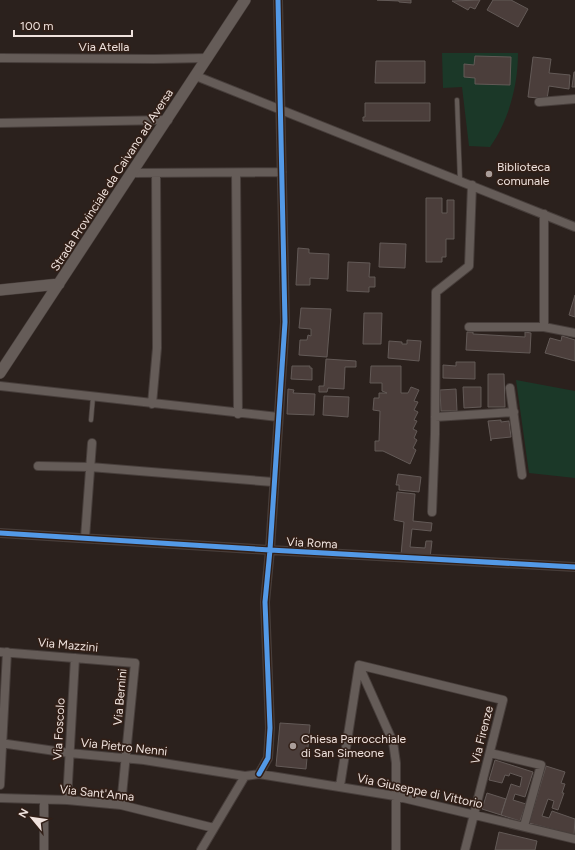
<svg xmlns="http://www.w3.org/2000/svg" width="575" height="850" font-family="Figtree,sans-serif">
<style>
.green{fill:#1b3828}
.building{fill:#4b3e3b;stroke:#635a57}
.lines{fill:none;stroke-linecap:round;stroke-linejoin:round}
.lane-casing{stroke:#473e3b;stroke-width:5.5}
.street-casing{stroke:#473e3b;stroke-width:10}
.secondary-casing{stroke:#473e3b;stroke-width:12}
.lane{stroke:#655c58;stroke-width:4}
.street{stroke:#655c58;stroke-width:8}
.secondary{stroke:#655c58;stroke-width:11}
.cycleway-casing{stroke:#311f17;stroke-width:8}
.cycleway{stroke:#5399e6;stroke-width:5}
.poi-dot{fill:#aa9e9a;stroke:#311f17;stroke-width:1.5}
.labels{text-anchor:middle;stroke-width:3.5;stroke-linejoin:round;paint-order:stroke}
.street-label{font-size:12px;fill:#efe2dd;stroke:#311f17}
.poi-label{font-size:12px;fill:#efe2dd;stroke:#311f17;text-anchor:start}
</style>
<rect width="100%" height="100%" fill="#2b211d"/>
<path class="green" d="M442 53H518C518 85 509 120 490 147L469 146 462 87 443 88Z
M516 380 575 391V478L529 473Z"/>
<path class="building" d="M377 0H411V3L399 2V1Z
M480 0 475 9 470 7 468 10 452 1Z
M493 0H511L528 9 518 27 487 10Z
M475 56 511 57 510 85 475 84V78L464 77V64L474 65Z
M533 57 551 59 549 73 570 75 569 89 549 86 547 99 528 97Z
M376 61H425V83H375Z
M574 72H575V87H572Z
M365 103H430V121H363V117H365Z
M426 198H442V213H447V200H454V239H446V257H442V262H426Z
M380 243 406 244 405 268 379 267Z
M298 248 309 249V253L329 254 328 279 310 278V285H296Z
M348 262 370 263 369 277H375V287H369V292L347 291Z
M575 295V317L569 315Z
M301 308 331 309 327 357 299 355 300 340H307L308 335 311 336V329L299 328Z
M364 313H382L381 344H363Z
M467 332H473V334L525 337V332L531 333 530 353 466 350Z
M562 336 575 340V361L545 353 550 338 561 341Z
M407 340 421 341 419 361 388 358 389 341 402 342V344H407Z
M326 359 356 361V367H345L344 389 328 388 327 392H319V386H324Z
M456 362H475V379L443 378V365L456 366Z
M292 366H310V368H312V380L291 379Z
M371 366H401V393H408L411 387 419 390 414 401 418 402 414 410 418 412 414 420 417 421 413 429 417 431 414 438 417 440 413 448 416 450 410 464 383 451H375V441H379L380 411 373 410 374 398H379V393H387L382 391V383H370Z
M488 374H504L505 407H488Z
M463 387H481V407L464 408Z
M288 389 294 390 293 393 315 394 314 415 287 414Z
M456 389 457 411H441L440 390Z
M324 396 349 397 348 417 323 415Z
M501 420V422L509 421 511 437 491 439V441L488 421Z
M398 474 421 477 419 492 399 490V485H396Z
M397 492 415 494 413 521 432 523 431 531 412 529 410 547 425 548 426 541H432L430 558 401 555 404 522 394 520Z
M280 723 310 725 306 769 276 766Z
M495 760 533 772 525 797 515 794 513 800 526 804 520 821 501 815 511 784 520 787 522 777 510 773 509 776 505 775 502 783 489 780Z
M546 766 565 772 561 783 565 784 562 793H564L558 810 552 808 554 801 548 799 542 816 549 818 552 811 575 819 574 835 529 823Z
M487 793 506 799 501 815 482 809Z
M499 832 537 841 535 850H495Z"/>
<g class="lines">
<defs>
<path id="lane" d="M457 100 460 180
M91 420 93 397"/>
<path id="street" d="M0 58 154 59 208 58
M196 76 575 227
M539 102 575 99
M0 123 168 120
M133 173 282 172
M236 173 238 414
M544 214V327
M469 327H544L575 333
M0 386 278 417
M510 388 522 475
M152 404 157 348 156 173
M435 417 514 412
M38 466 90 467 273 482
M432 512 435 434 436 292 469 266 472 185
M0 533 270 550 575 567
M85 538 92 443
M0 652 135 663 121 805
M359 666 393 742 396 763V850
M0 743 69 753 144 760 245 776
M490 753 541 765 524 826
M259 774 268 758 270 728 265 602 270 550 285 322 278 0
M0 785 7 652
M340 786 359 665 503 700 465 850
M0 798 67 800 121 805 214 828
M67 800 75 658
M44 850V800
M201 850 245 776 259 774 395 796 575 839"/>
<path id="secondary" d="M0 290 59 284
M0 373 245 0"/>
</defs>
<use href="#lane" class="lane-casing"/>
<use href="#street" class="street-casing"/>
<use href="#secondary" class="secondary-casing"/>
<use href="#lane" class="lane"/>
<use href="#street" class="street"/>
<use href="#secondary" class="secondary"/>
<defs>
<path id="cycleway" d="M0 533 270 550 575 567
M259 774 268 758 270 728 265 602 270 550 285 322 278 0"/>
</defs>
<use href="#cycleway" class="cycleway-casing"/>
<use href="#cycleway" class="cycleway"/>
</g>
<g class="poi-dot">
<circle cx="489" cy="174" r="4"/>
<circle cx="293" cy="746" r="4"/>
</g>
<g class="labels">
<g class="street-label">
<text x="104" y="51">Via Atella</text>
<text transform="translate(112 180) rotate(-57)" y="4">Strada Provinciale da Caivano ad Aversa</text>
<text transform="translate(312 543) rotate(3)" y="4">Via Roma</text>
<text transform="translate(68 645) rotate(5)" y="4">Via Mazzini</text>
<text transform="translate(120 697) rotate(-85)" y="4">Via Bernini</text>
<text transform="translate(59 729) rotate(-87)" y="4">Via Foscolo</text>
<text transform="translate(482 735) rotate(-76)" y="4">Via Firenze</text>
<text transform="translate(124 747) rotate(6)" y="4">Via Pietro Nenni</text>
<text transform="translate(420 791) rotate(12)" y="4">Via Giuseppe di Vittorio</text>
<text transform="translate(97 793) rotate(6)" y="4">Via Sant'Anna</text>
</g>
<g class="poi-label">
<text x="497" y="171">Biblioteca<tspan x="497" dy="14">comunale</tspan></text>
<text x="301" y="743">Chiesa Parrocchiale<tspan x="301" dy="14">di San Simeone</tspan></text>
</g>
</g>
<g transform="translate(32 818) rotate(299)" stroke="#311f17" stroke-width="3" paint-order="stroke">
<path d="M0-3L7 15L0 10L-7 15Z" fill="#efe2dd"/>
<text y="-6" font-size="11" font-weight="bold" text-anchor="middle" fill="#efe2dd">N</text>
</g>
<path d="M14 30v6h118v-6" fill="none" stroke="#efe2dd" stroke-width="2"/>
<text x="20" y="30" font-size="12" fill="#efe2dd" stroke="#311f17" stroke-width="3" paint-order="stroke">100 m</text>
</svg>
